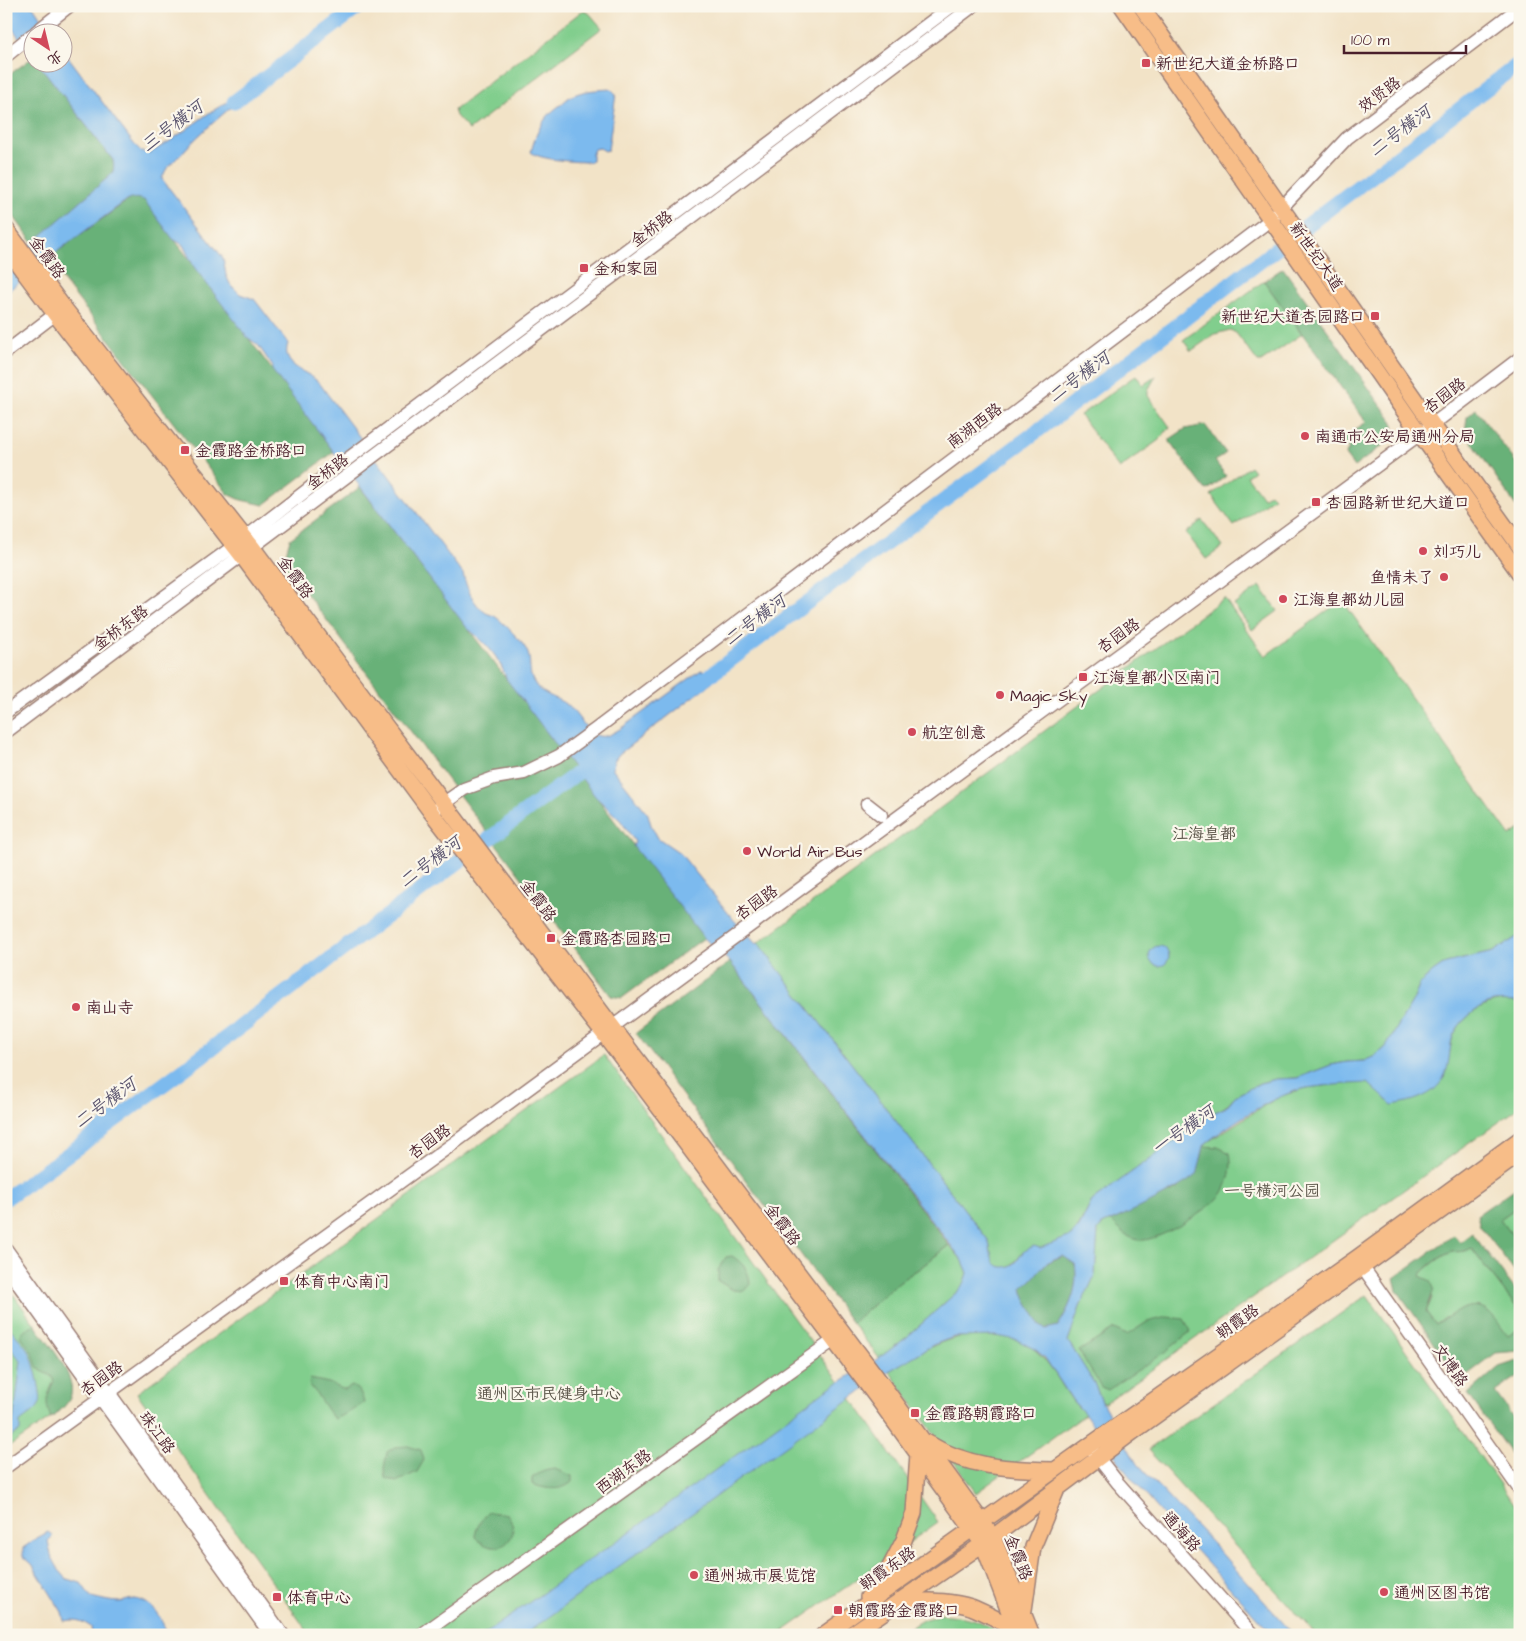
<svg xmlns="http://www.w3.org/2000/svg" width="1526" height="1641" font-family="'Architects Daughter','LXGW WenKai TC',sans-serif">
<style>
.green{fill:#81ce8d;stroke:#66765c}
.forest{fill:#68b178;stroke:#596852}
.water{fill:#7bbaee;stroke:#626c8c;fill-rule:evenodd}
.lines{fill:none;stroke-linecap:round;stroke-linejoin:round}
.river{stroke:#7bbaee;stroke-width:15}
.minor-casing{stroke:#9e8179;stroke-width:15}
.major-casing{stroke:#9e8179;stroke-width:18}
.minor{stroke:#fff;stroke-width:12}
.major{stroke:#f7bd88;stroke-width:15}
.poi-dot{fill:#d1495b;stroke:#fbf7ec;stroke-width:2}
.labels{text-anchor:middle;stroke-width:4.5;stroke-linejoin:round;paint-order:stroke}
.poi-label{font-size:16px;fill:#4a1f2b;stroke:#fbf7ec;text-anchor:start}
.street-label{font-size:16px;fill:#4a1f2b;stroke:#fbf7ec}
.park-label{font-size:16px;fill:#5a5448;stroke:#fbf7ec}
.water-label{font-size:18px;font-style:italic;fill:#5b556f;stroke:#fbf7ec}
</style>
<rect width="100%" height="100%" fill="#fbf7ec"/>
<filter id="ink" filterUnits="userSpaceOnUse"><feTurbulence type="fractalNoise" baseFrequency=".02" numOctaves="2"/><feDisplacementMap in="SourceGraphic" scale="10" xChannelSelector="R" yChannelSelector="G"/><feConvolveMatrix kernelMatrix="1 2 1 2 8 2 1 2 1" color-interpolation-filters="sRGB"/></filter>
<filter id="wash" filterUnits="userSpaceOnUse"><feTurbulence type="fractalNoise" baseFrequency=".0096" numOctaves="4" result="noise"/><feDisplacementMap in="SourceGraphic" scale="20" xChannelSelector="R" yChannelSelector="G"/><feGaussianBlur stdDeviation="1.12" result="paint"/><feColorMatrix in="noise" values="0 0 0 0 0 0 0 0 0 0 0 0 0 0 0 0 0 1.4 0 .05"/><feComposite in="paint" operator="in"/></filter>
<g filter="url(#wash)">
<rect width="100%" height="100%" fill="#f2e3c7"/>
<path class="green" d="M582 11 589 13 602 28 469 130 456 116 454 110Z
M1264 281 1302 334 1261 362H1258L1236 333 1230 330 1215 334 1191 351 1183 340Z
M1136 375 1143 385 1156 376 1148 390V396L1170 427 1159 440 1119 469 1080 415Z
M1250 466 1254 471 1247 476 1263 498 1270 493 1274 497 1234 526 1211 495Z
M1202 520 1223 547 1206 559 1186 533Z
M1260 586 1278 611 1252 630 1234 605Z
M1224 598 1265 656 1342 600 1510 836 1520 829V935L1493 952 1446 963 1433 972 1420 984 1413 1001 1386 1046 1375 1056 1364 1061 1347 1062 1331 1065 1297 1078 1276 1079 1260 1083 1235 1096 1225 1107 1211 1114 1092 1201 1079 1226 1071 1236 1040 1249 1022 1253C1017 1262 1001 1277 993 1261 990 1255 991 1247 988 1240L758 943Z
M1503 1001 1517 1002 1520 1001V1107L1105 1403 1102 1402 1094 1383 1068 1341 1080 1307 1095 1275 1097 1237 1098 1230 1102 1225 1147 1205 1206 1143 1265 1105 1281 1096 1306 1088 1337 1084 1444 1078C1448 1065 1449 1052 1452 1040 1458 1019 1482 1003 1503 1001Z
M604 1055 869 1423 938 1522 778 1635H310L137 1393Z
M1520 1205V1245L1500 1219Z
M949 1245 963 1261 968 1273 965 1282 958 1291 907 1337 879 1358 852 1323 900 1281 920 1268Z
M1471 1248 1520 1312V1328L1508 1337 1488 1311 1445 1318 1436 1325 1426 1312 1432 1298 1420 1276C1424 1269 1444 1254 1452 1252 1460 1251 1464 1253 1471 1248Z
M6 1284 63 1364 71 1386 70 1397 58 1413 6 1449Z
M1367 1295 1520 1513V1635H1316L1148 1450Z
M967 1336C983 1337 1002 1334 1017 1340 1046 1350 1056 1378 1072 1400 1076 1405 1081 1410 1085 1414L976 1493 889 1371C913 1357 938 1339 967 1336Z
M940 1614C959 1616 986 1618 998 1635H898L921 1621Z"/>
<path class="forest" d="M32 58V62L38 63 113 160 114 167 112 174 33 243 6 206V77Z
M131 198H138L144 199 334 452 264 505 241 500 228 494 47 259Z
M1283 268 1393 422 1394 437 1354 467 1345 455 1349 449 1342 439 1366 422 1264 281Z
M1476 409 1520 468V512L1465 432 1467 417Z
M1205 425 1226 453 1215 461 1226 476 1208 490 1205 489 1170 442V439L1185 429Z
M360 487 704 938 622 998 611 996 285 565 287 549 290 539Z
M730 962 949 1245 920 1268 900 1281 852 1323 636 1033Z
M1204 1146 1218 1147 1230 1153C1233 1165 1229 1184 1222 1194 1211 1209 1157 1243 1139 1240 1126 1238 1119 1229 1111 1221L1177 1189 1201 1160Z
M1520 1185V1205L1500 1219 1520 1245V1278L1480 1226 1477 1215Z
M1472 1233 1520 1296V1312L1471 1248C1464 1253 1459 1251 1452 1252 1444 1254 1423 1269 1420 1276L1431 1281 1434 1289 1426 1312 1436 1325C1449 1316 1473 1297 1489 1312 1496 1318 1502 1329 1508 1336L1520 1328V1351L1496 1353 1467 1375 1457 1376 1397 1290 1394 1278 1454 1235 1460 1242Z
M732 1256C743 1263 749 1270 750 1284L744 1291 733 1290 718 1281V1270L726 1257Z
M1063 1256 1075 1264C1079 1288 1070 1306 1058 1326L1046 1329 1039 1326C1035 1312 1024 1302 1022 1288 1026 1284 1031 1281 1034 1277 1043 1265 1048 1261 1063 1256Z
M1167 1317 1184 1319 1191 1331 1167 1351 1108 1390 1101 1387 1079 1351 1114 1329 1127 1335 1147 1322Z
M35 1325C46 1341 79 1377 70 1398 67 1405 58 1413 51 1418 44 1402 47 1396 54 1381L52 1377 37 1367 33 1354 21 1336 22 1332Z
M1520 1360V1375L1495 1392 1520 1427V1467L1468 1394 1499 1367Z
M310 1379 329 1383 345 1390 352 1386C360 1390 362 1394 364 1403L348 1413 334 1419C324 1408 319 1395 309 1384Z
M408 1446 421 1450 424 1460 417 1472 396 1482 385 1478 384 1468 387 1452 395 1447Z
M555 1469 572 1476V1482C561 1492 544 1489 532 1484V1478C540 1472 545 1470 555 1469Z
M488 1512 507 1514C525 1536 498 1562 475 1537 476 1527 481 1520 488 1512Z"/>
<path class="water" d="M6 6H33L50 32H32V55L6 20Z
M63 50 134 144 142 152 150 153 170 141 209 113 252 87C229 111 202 130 181 154 171 165 167 164 162 179L223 258 226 275 230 284 240 294 254 299 288 343C281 366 303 369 316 380 321 384 324 390 328 395L463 574C467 589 473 604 486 613 490 615 494 615 497 618 505 624 514 634 521 642 535 659 526 665 533 681 540 695 555 696 567 705 576 711 587 734 599 736 607 738 614 732 620 729L701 670 712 673 713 682 619 754 614 761 613 769 648 814 651 825 658 838 680 853 733 919 756 944 758 943 988 1240C991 1247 990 1253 993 1260 997 1270 1010 1268 1016 1262 1019 1259 1020 1255 1023 1252 1026 1250 1030 1248 1034 1246L1040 1248 1071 1236 1079 1227 1092 1201 1211 1114 1226 1107 1235 1096 1260 1083 1276 1079 1297 1078 1331 1065 1347 1062 1364 1061 1375 1056 1386 1046 1413 1001 1420 984 1433 972 1446 963 1493 952 1520 935V1001L1517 1002C1510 1002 1501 1001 1494 1002 1477 1006 1457 1023 1452 1039 1449 1052 1450 1065 1444 1077 1435 1096 1411 1102 1392 1105L1368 1083C1347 1084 1327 1085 1307 1088 1275 1094 1232 1123 1206 1143L1204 1146 1197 1175C1167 1196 1135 1210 1102 1225L1098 1230 1095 1275 1080 1307 1068 1341 1094 1383 1102 1402 1137 1464 1214 1545 1294 1635H1273L1165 1517 1127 1473 1085 1414 1073 1401 1045 1358 1036 1350 1017 1340 997 1336 954 1337 933 1345 889 1371 524 1635H483L641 1524 823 1392 879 1358 907 1337 958 1291 965 1282 968 1273 963 1261 730 962 704 938 633 846 635 842 621 821 595 796 507 680C499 656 486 643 467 628L272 370 273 367 258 345 247 337 194 267 183 245 173 239 144 200C135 197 130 198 123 203L47 259 6 293V266L105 180C113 174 115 170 113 160L38 63 62 62ZM1063 1256 1075 1264C1079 1287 1070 1307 1058 1326L1046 1329 1040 1326C1035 1312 1024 1302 1022 1288 1026 1284 1031 1281 1034 1277 1043 1265 1048 1260 1063 1256Z
M611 89 616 94 608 150 605 151 600 148 594 149 592 154V160L589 162C577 162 539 160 531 152 536 133 542 118 559 106 563 104 565 100 568 98 581 90 596 90 611 89Z
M1149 956a10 10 0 1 1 20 0a10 10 0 1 1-20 0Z
M6 1323C13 1333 22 1341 29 1351 33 1357 43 1397 40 1403 37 1411 26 1417 20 1422V1431L6 1440V1430L13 1424 21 1361 6 1342Z
M48 1532 53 1536 48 1541 51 1555 59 1570 67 1579 81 1583 91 1597C100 1599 110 1602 119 1602 124 1602 129 1599 134 1599 152 1600 163 1620 167 1635H92L91 1627C81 1620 76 1619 64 1621L62 1612 32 1564 23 1556V1548L37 1538Z"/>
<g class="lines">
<path class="river" d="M234 102 360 6
M697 685 1060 414 1520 63
M6 1198C206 1058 397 905 594 761"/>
</g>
</g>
<g filter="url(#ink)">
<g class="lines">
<defs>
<path id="minor" d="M36 32 69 6
M6 56 32 35
M6 352 62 309
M6 712 245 538 341 464 952 6
M6 732 973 6
M867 804 881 815
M437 808 464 789 494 778 524 773 559 756 596 729 1270 220 1347 138 1520 7
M6 1249 283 1635
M1357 1259 1520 1490
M6 1267 271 1635
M1092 1450 1118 1483 1253 1635
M6 1467 450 1146 1420 434 1520 358
M421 1635 841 1335"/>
<path id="major" d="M1122 6 1420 434 1520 574
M1141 6 1432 424 1520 547
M6 229 64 308 253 548 351 680 881 1383 993 1537 1032 1635
M6 248 55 314 242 556 431 812 603 1033 878 1399 983 1544 1018 1635
M926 1442C968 1468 1008 1469 1055 1470
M868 1597 889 1569 904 1540 914 1513 918 1453
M900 1600C923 1601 949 1600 971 1607 987 1613 1002 1622 1016 1630
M1024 1610 1033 1547 1057 1489
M823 1635 1121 1423 1357 1258 1520 1139
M850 1635 993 1537 1130 1434 1520 1154"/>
</defs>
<use href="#minor" class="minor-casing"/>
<use href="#major" class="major-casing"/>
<use href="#minor" class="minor"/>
<use href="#major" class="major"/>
</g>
</g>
<g class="poi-dot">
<rect x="1141" y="58" width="10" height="10" rx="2.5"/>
<rect x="579" y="263" width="10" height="10" rx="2.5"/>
<rect x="1370" y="311" width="10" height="10" rx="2.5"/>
<circle cx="1305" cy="436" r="5"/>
<rect x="180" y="445" width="10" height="10" rx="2.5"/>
<rect x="1311" y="497" width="10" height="10" rx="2.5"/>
<circle cx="1423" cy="551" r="5"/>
<circle cx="1444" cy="577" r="5"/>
<circle cx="1283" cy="599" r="5"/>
<rect x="1078" y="672" width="10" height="10" rx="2.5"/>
<circle cx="1000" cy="695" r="5"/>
<circle cx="912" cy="732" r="5"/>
<circle cx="747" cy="851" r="5"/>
<rect x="546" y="933" width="10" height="10" rx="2.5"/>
<circle cx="76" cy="1007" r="5"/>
<rect x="279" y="1276" width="10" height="10" rx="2.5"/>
<rect x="910" y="1408" width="10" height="10" rx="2.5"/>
<circle cx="694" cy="1575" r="5"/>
<circle cx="1384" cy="1592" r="5"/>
<rect x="272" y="1592" width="10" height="10" rx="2.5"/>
<rect x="833" y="1605" width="10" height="10" rx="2.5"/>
</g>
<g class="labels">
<g class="poi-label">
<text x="1156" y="69">新世纪大道金桥路口</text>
<text x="594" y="274">金和家园</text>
<text x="1365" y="322" text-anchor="end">新世纪大道杏园路口</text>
<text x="1315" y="442">南通市公安局通州分局</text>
<text x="195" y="456">金霞路金桥路口</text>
<text x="1326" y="508">杏园路新世纪大道口</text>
<text x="1433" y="557">刘巧儿</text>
<text x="1434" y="583" text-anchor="end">鱼情未了</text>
<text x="1293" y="605">江海皇都幼儿园</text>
<text x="1093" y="683">江海皇都小区南门</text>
<text x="1010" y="701">Magic Sky</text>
<text x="922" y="738">航空创意</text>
<text x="757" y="857">World Air Bus</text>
<text x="561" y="944">金霞路杏园路口</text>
<text x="86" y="1013">南山寺</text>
<text x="294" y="1287">体育中心南门</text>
<text x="925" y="1419">金霞路朝霞路口</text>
<text x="704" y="1581">通州城市展览馆</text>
<text x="1394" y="1598">通州区图书馆</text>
<text x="287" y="1603">体育中心</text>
<text x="848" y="1616">朝霞路金霞路口</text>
</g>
<g class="street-label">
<text transform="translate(1379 94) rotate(-37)" y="6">效贤路</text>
<text transform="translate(651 228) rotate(-37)" y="6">金桥路</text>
<text transform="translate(1317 256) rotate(55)" y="6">新世纪大道</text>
<text transform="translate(48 257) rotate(54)" y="6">金霞路</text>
<text transform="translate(1444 395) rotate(-37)" y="6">杏园路</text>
<text transform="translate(974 425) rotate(-37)" y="6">南湖西路</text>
<text transform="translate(327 471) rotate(-37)" y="6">金桥路</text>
<text transform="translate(296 577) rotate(54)" y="6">金霞路</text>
<text transform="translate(120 627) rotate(-37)" y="6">金桥东路</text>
<text transform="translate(1118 635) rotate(-36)" y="6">杏园路</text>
<text transform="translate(539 900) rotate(53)" y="6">金霞路</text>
<text transform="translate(756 902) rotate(-36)" y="6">杏园路</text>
<text transform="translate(429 1141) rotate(-36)" y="6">杏园路</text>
<text transform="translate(783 1224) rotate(53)" y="6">金霞路</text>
<text transform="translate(1237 1321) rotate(-35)" y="6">朝霞路</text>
<text transform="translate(1451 1365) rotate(55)" y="6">文博路</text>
<text transform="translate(101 1378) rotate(-36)" y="6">杏园路</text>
<text transform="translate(158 1432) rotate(54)" y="6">珠江路</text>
<text transform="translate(623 1471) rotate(-36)" y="6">西湖东路</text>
<text transform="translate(1182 1531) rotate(48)" y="6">通海路</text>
<text transform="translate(1019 1557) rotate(68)" y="6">金霞路</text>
<text transform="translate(887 1568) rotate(-35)" y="6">朝霞东路</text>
</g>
<g class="park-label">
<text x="1204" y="839">江海皇都</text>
<text x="1272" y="1196">一号横河公园</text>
<text x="549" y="1399">通州区市民健身中心</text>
</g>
<g class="water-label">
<text transform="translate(172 126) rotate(-37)" y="6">三号横河</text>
<text transform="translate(1400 131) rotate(-37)" y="6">二号横河</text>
<text transform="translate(1079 377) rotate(-37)" y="6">二号横河</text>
<text transform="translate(755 620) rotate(-37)" y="6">二号横河</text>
<text transform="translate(430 862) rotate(-37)" y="6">二号横河</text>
<text transform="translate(105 1103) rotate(-36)" y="6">二号横河</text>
<text transform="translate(1183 1130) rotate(-35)" y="6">一号横河</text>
</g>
</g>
<rect width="1526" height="1641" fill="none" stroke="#fbf7ec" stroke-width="25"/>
<g transform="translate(48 48) rotate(145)"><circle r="24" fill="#fbf7ec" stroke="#b4a19f"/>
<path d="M0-4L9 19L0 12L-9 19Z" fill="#d1495b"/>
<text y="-8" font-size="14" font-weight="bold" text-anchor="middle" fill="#4a1f2b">北</text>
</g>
<path d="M1344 45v8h122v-8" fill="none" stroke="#4a1f2b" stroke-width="2.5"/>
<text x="1351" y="45" font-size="15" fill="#4a1f2b" stroke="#fbf7ec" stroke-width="4" paint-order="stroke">100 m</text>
</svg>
